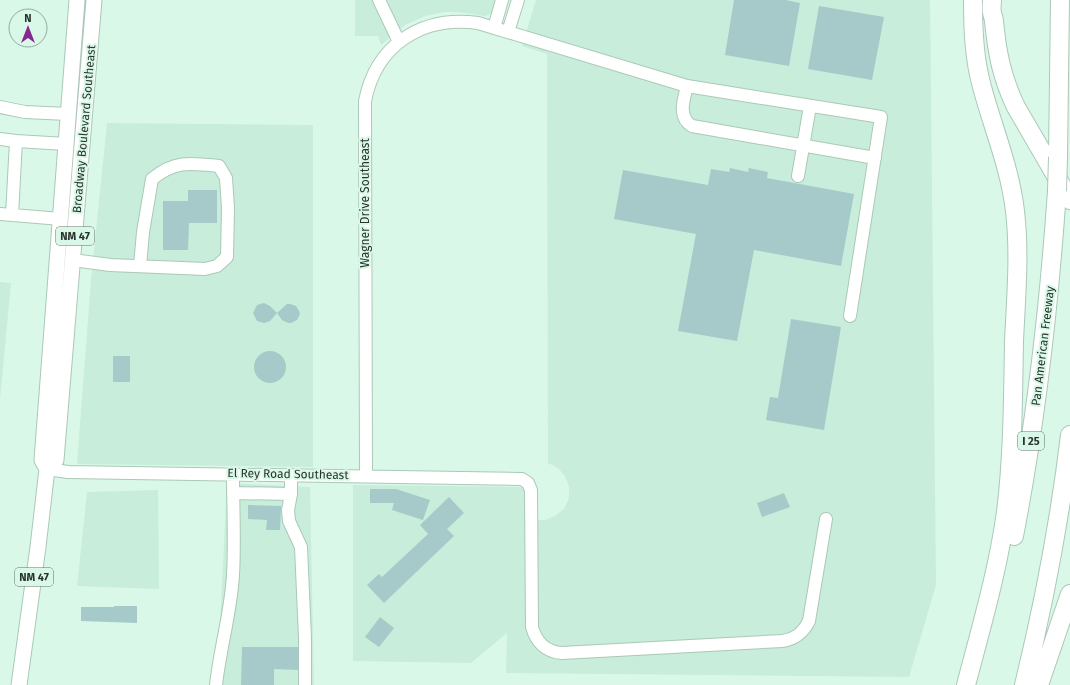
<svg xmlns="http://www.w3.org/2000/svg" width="1070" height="685" font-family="'Fira Sans',sans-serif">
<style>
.built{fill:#c8edda}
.building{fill:#a6cac9}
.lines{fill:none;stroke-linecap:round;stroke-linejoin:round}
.minor-casing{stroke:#abc8b9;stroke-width:14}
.major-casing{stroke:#abc8b9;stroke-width:17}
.highway-casing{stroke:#abc8b9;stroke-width:20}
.minor{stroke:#fff;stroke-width:12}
.major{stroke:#fff;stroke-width:15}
.highway{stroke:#fff;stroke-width:18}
.highway-bridge-casing{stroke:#abc8b9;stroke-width:20;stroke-linecap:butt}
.highway-bridge{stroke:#fff;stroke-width:18}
.labels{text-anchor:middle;stroke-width:4;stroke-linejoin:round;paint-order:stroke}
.shield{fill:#daf8e8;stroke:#5e6f66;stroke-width:1}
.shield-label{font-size:11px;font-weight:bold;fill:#29342e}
.street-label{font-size:12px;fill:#29342e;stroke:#daf8e8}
</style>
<rect width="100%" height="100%" fill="#daf8e8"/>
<path class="built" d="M355 0H496L494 11 489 15 484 16 458 12H445L425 16 405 25 381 45 378 36H355Z
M536 0H930L936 585 909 677 506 673 507 633 471 663 353 661V485L524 487 525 521 545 520 555 516 564 509 569 498V487L565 476 558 468 548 463 547 54 522 46Z
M107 123 313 125V467L77 464 91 280Z
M0 282 11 283 0 399Z
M227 483 310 487 314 685H217Z
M158 490 159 589 77 586 87 492Z"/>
<path class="building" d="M734 0H786L800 3 789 66 725 55Z
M819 6 884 17 872 80 808 69Z
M730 168 748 172 749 168 768 172 767 178 854 194 841 266 754 250 737 341 678 331 696 234 614 219 623 170 708 185 711 169 729 172Z
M188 190H217V223H189L188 250H163V201H188Z
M264 303 270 306 277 313 270 321 264 323 257 321 253 313 257 305Z
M287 304H290L296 306 299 311 300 314 297 320 291 323H288L282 320 277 313Z
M791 319 841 327 824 430 766 420 770 397 778 398Z
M254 367a16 16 0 1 1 32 0a16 16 0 1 1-32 0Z
M113 356H130V382H113Z
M370 489H396L430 500 423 520 392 510 394 503H370Z
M784 493 790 507 762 517 757 503Z
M449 497 464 513 447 529 454 536 384 603 367 585 379 574 382 577 428 534 420 525Z
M248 505 281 506 280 530H266L267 520 248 519Z
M114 606H137V623L81 621V607H114Z
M380 617 394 628 379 647 365 637Z
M242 647H298V670L274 669V685H241Z"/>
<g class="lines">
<defs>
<path id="minor" d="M379 0 399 42
M494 28 502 0
M508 32 518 0
M687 86C684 99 677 117 692 126L875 158
M0 107 25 112 68 114
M0 139 16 141 12 215
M16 141 66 144
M798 176 810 106
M0 214 61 219
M73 260 110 265 205 269 217 266 227 257 228 208 226 178 219 166C191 163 175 160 152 179L143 232 140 266
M47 469 68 472 522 479 528 483 531 490 532 627C536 642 546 652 562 653L782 641C795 639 803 633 809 621L826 519
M366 476 365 101C376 45 422 15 478 23L687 86 881 117 850 316
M233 493 291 494V475
M291 494 288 510 289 521 301 547 305 638V685
M216 685C220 648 231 612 233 575 235 542 233 507 233 474"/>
<path id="major" d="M47 469 56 460 94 0
M19 685 38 547 47 469 42 460 77 0"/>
<path id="highway" d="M992 0C992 4 991 9 992 12 992 15 994 18 994 21 997 53 1002 78 1016 107L1070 200
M1058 157 1060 0
M1014 536C1036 422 1049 307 1057 191
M966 685C981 628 998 570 1006 512 1013 455 1013 397 1014 341 1016 298 1020 254 1015 211 1010 168 993 128 982 87 974 58 973 29 973 0
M1024 685C1044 603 1060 519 1070 435
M1039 685 1070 594"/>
</defs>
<use href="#minor" class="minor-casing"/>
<use href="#major" class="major-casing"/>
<use href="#highway" class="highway-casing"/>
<use href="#minor" class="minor"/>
<use href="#major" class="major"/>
<use href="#highway" class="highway"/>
<defs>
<path id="highway-bridge" d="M1057 191 1058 157"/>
</defs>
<use href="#highway-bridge" class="highway-bridge-casing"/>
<use href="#highway-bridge" class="highway-bridge"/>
</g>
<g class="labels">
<g class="shield">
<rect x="56" y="227" width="38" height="18" rx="3"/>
<rect x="1018" y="432" width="26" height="18" rx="3"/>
<rect x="15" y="568" width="38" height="18" rx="3"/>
</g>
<g class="shield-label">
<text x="75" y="240">NM 47</text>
<text x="1031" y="445">I 25</text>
<text x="34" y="581">NM 47</text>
</g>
<g class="street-label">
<text transform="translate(84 129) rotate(-85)" y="4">Broadway Boulevard Southeast</text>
<text transform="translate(365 203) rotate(-90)" y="4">Wagner Drive Southeast</text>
<text transform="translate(1043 346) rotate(-83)" y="4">Pan American Freeway</text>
<text transform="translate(288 474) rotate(1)" y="4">El Rey Road Southeast</text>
</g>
</g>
<g transform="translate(28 28)"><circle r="19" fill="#daf8e8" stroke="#93aa9e"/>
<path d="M0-3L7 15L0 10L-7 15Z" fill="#872790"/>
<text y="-6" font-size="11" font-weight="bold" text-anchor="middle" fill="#29342e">N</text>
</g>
</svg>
